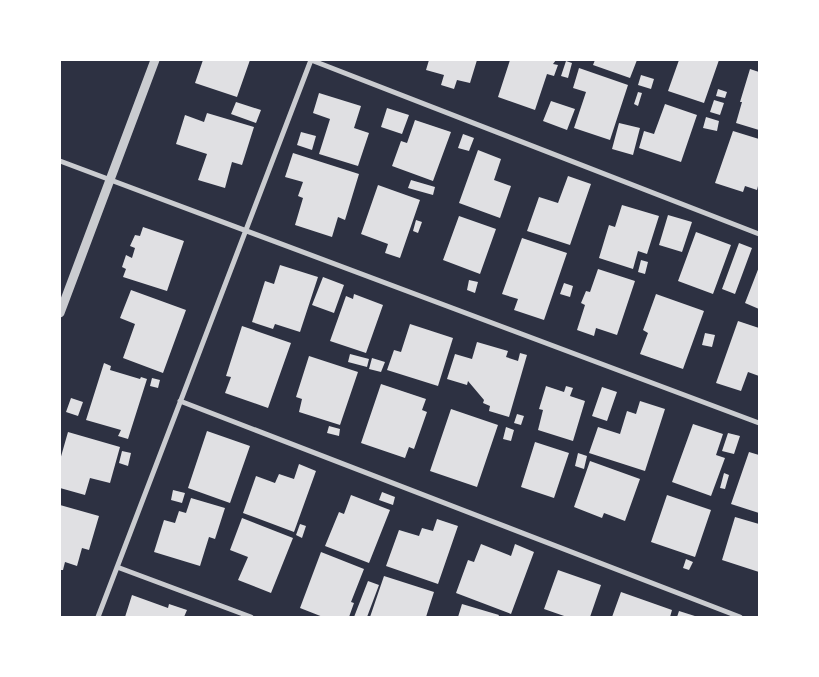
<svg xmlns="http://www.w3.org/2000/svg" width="819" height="677" font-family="'Alegreya Sans',sans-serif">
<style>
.building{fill:#e0e0e3}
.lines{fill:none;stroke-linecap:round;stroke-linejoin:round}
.minor{stroke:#caccd0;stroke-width:5}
.tertiary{stroke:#caccd0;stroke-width:9}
</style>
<rect width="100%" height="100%" fill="#2d3142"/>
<path class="building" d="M203 60H250L237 97 195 83Z
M429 60H477L470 83 457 80 454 89 441 85 444 75 426 70Z
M510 60H556L553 64 558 65 554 76 547 74 535 110 498 97Z
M595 60H637L630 78 593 65Z
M679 60H719L704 103 668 91Z
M566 61 572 63 568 78 561 76Z
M579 68 628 85 610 140 574 128 586 92 573 88Z
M750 69 759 72V130L736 123 742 102H740Z
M641 75 654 79 651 89 638 85Z
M718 89 727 92 725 98 716 96Z
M638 92 642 93 638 106 634 104Z
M319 93 361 106 354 128 369 133 358 166 319 154 330 119 313 113Z
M714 100 724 103 720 115 710 112Z
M551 101 575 109 567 130 543 121Z
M236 102 261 110 256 123 231 114Z
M665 104 697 115 681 162 639 148 644 131 654 134Z
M387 108 409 115 402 134 381 127Z
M207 113 254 127 242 165 232 162 225 188 198 180 207 154 176 144 185 115 204 122Z
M706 117 719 121 717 131 703 128Z
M415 120 451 132 433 181 392 166 401 141 407 143Z
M619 123 640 128 633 155 612 149Z
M733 131 759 139V182L757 190 745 186 743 192 715 183Z
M301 132 316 136 312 150 297 145Z
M463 134 474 138 469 151 458 148Z
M478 150 501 159 494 180 511 186 500 218 459 203Z
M293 153 359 174 345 220 338 217 332 237 295 225 303 198 298 196 303 182 285 177Z
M568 176 591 184 570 245 527 231 539 197 558 203Z
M411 180 435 187 433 195 408 188Z
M378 185 420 200 400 258 385 253 388 244 361 234Z
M622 205 659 216 647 254 638 251 633 269 599 258 609 225 615 227Z
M668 215 692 222 682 252 659 245Z
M459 216 496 229 480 274 443 260Z
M416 220 422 222 418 233 413 231Z
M143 227 184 241 167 291 123 277 126 269 122 267 126 255 132 258 135 248 130 246 135 235 140 236Z
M696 232 731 245 713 294 678 281Z
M522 238 567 253 544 320 514 310 518 299 502 294Z
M739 243 752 248 735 294 722 289Z
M641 260 648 262 645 274 638 272Z
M280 265 318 277 300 332 275 324 273 329 252 322 265 281 274 284Z
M759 267V309L745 303Z
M598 269 635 281 617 335 596 328 594 336 577 330 585 305 581 303 586 291 590 292Z
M323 277 344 285 334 313 312 305Z
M469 280 478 282 475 293 467 290Z
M564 283 573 286 570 297 560 294Z
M131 290 186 310 163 373 123 358 135 324 120 318Z
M354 294 383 305 366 353 330 341 346 296 353 299Z
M656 294 704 311 683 369 640 354 648 333 643 330Z
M738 321 759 328V376L748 372 741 391 716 383Z
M410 324 453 338 438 386 387 370 394 350 401 352Z
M242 326 291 343 268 408 225 393 231 377 226 376Z
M705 333 715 335 712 347 702 345Z
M477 342 508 351 506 357 518 361 520 353 527 355 509 417 489 411 490 406 483 403 484 400 468 381 467 385 447 379 455 354 472 359Z
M350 354 369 359 367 367 348 362Z
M309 356 358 372 340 425 299 412 302 399 296 397Z
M372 358 385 362 381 372 369 369Z
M104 363 111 366 110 370 140 379 141 377 147 379 128 439 118 436 121 430 86 420Z
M152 378 160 380 158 388 150 386Z
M381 384 426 399 422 410 427 412 414 449 409 447 405 458 361 443Z
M546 386 564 392 566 386 573 388 570 396 585 401 573 441 538 430 543 410 539 409Z
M602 387 617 392 607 421 592 416Z
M71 398 83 402 78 416 66 412Z
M640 401 665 409 645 471 589 453 598 427 620 434 627 411 636 414Z
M451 409 498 425 477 487 430 471Z
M517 414 524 416 521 425 514 423Z
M693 424 723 434 716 455 725 458 711 496 672 482Z
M329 426 340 429 339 436 327 433Z
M506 427 514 430 511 441 503 439Z
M207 431 250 446 230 503 188 488Z
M68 432 120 447 110 483 90 478 85 495 60 488V460Z
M728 433 740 436 734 454 722 451Z
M535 442 569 453 554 498 521 487Z
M122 451 131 453 128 466 119 463Z
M749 452 759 455V513L731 504Z
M578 453 587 456 584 469 575 466Z
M590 461 640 479 625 521 604 513 602 518 574 507Z
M299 464 316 471 294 532 243 513 256 476 275 483 279 474 294 479Z
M724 473 729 475 725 489 720 488Z
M173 490 185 493 182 503 171 500Z
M382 492 395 497 393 505 379 500Z
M351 495 390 510 369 563 325 546 339 512 344 514Z
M667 495 711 510 695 557 651 542Z
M191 498 225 508 215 539 209 537 200 566 154 552 164 520 175 523 179 511 186 513Z
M60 505 99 516 89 550 82 548 77 566 65 562 63 570H60Z
M735 517 759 524V572L722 560Z
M242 518 293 538 271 593 238 580 248 557 230 550Z
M437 519 458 526 438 584 386 566 399 530 419 536 422 528 433 531Z
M300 524 306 526 302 538 296 535Z
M481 544 511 556 515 544 534 552 511 614 456 593 468 560 474 562Z
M321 552 364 569 351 602 354 603 349 617H323L300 608Z
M686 559 693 562 689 570 683 568Z
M558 570 601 585 590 617H567L544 609Z
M384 576 434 592 426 617H370Z
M368 581 379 585 367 617H354Z
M621 592 672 610 670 617H612Z
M132 595 168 608 169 604 187 610 184 617H125Z
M462 604 499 615 498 617H458Z
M679 611 698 617H677Z"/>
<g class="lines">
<path class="minor" d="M311 60 759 234
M60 161 759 423
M180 401 740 617
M117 567 251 617
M98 617 311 60"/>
<path class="tertiary" d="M60 313 155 60"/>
</g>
<rect width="819" height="677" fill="none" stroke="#ffffff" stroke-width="122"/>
</svg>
